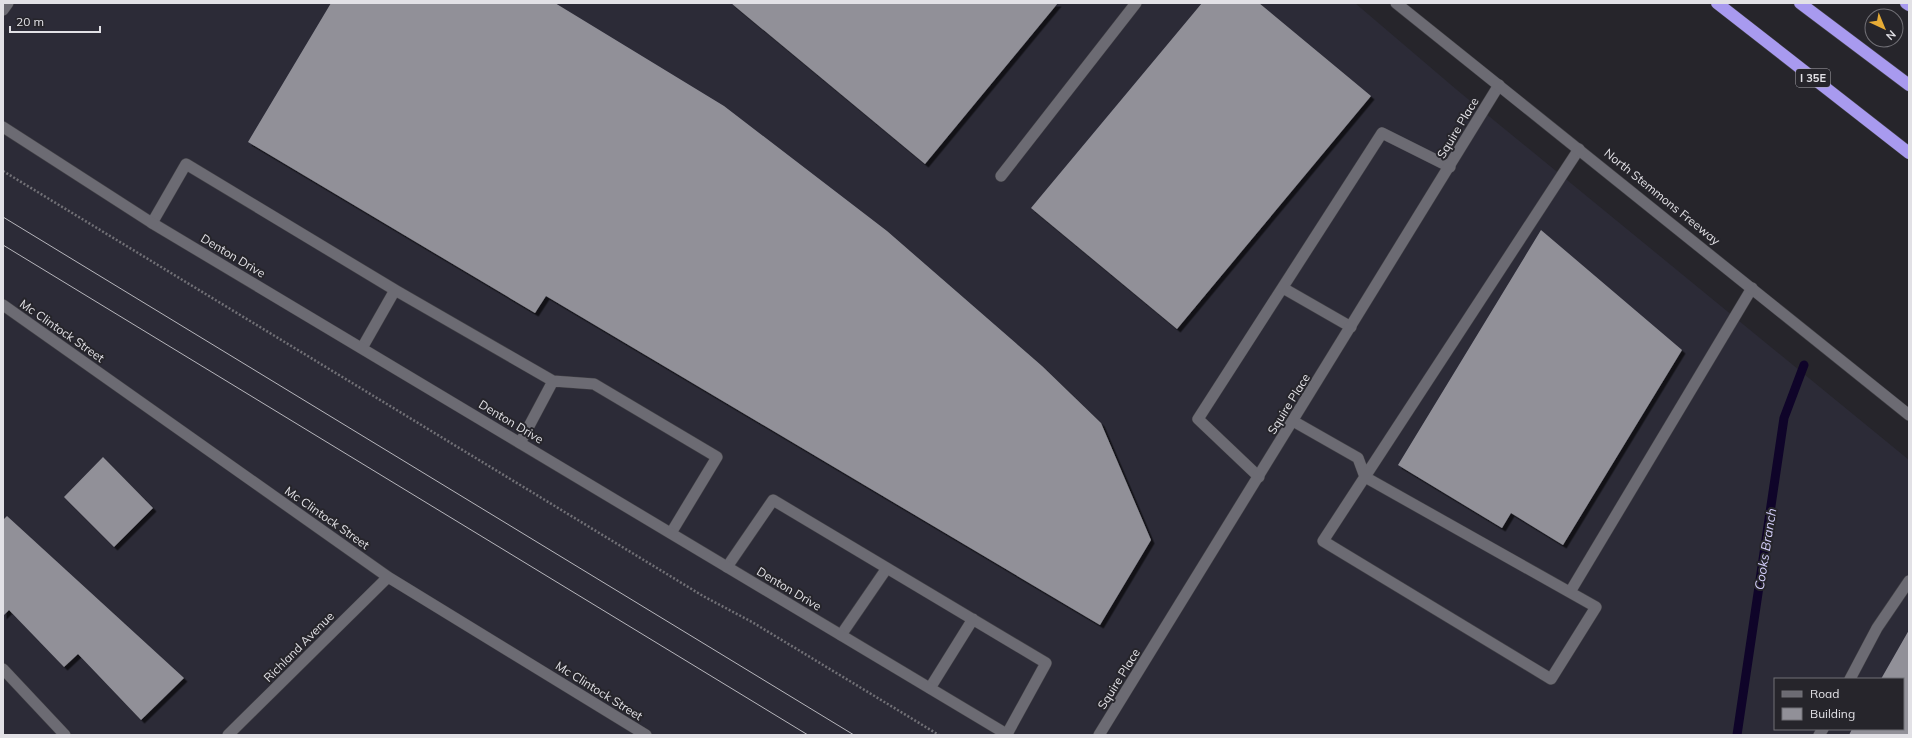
<svg xmlns="http://www.w3.org/2000/svg" width="1912" height="738" font-family="Mulish,sans-serif">
<style>
.built{fill:#2c2b37;fill-rule:evenodd}
.lines{fill:none;stroke-linecap:round;stroke-linejoin:round}
.stream{stroke:#0f0429;stroke-width:9}
.building{fill:#919098;filter:url(#shadow)}
.service-casing{stroke:#424146;stroke-width:12}
.minor-casing{stroke:#424146;stroke-width:12}
.tertiary-casing{stroke:#424146;stroke-width:12}
.secondary-casing{stroke:#424146;stroke-width:12}
.motorway-casing{stroke:#424146;stroke-width:13}
.path{stroke:#717076;stroke-width:2.5;stroke-dasharray:2 2;stroke-linecap:butt}
.service{stroke:#6c6b73;stroke-width:11}
.minor{stroke:#6c6b73;stroke-width:11}
.tertiary{stroke:#6c6b73;stroke-width:11}
.secondary{stroke:#6c6b73;stroke-width:11}
.motorway{stroke:#a89aef;stroke-width:12}
.tram{stroke:#b6b5bb;stroke-width:1}
.labels{text-anchor:middle;stroke-width:4;stroke-linejoin:round;paint-order:stroke}
.shield{fill:#26252b;stroke:#aaa9ae;stroke-width:1}
.shield-label{font-size:11px;font-weight:bold;fill:#e2e1e6}
.street-label{font-size:12px;fill:#e2e1e6;stroke:#26252b}
.water-label{font-size:13px;font-style:italic;fill:#d5d0fc;stroke:#26252b}
</style>
<defs>
<filter id="shadow"><feDropShadow dx="3.5" dy="3.5" stdDeviation="0" flood-color="#0009"/></filter>
</defs>
<rect width="100%" height="100%" fill="#26252b"/>
<path class="built" d="M3 3H1355L1457 90 1909 460V735H3ZM1775 679H1903V729H1775Z"/>
<g class="lines">
<path class="stream" d="M1737 735 1784 418 1804 365"/>
</g>
<path class="building" d="M331 3H555L724 106 887 231 1042 366 1101 423 1151 540 1100 625 546 296 535 313 248 142Z
M731 3H1058L925 164Z
M1202 3H1259L1371 96 1177 329 1031 208Z
M1541 230 1682 350 1563 545 1511 513 1502 528 1398 465Z
M103 457 153 508 114 547 64 497Z
M7 516 184 678 141 720 78 654 64 667 9 610 3 616V520Z
M1909 630V735H1849L1852 729H1903V679H1881Z"/>
<g class="lines">
<defs>
<path id="service" d="M3 10 8 3
M1001 176 1136 3
M152 223 186 164 395 290 362 348
M1283 288 1351 327
M395 290 553 381 520 443
M553 381 594 384 717 457 671 533
M1293 421 1358 458 1365 477 1596 607 1551 679 1323 541 1579 149
M1259 477 1198 419 1382 133 1450 167
M727 567 773 500 1046 663 1007 734
M1570 592 1752 288
M841 635 887 568
M3 669 65 735
M1850 679 1877 628 1909 581
M930 688 973 619
M1819 735 1823 729"/>
<path id="minor" d="M3 305 388 577 646 735
M228 735 388 577
M1099 735 1499 85"/>
<path id="tertiary" d="M3 127 152 223 1008 735"/>
<path id="secondary" d="M1396 3 1909 415"/>
<path id="motorway" d="M1717 3 1909 153
M1800 3 1909 85
M1906 3 1909 5"/>
</defs>
<use href="#service" class="service-casing"/>
<use href="#minor" class="minor-casing"/>
<use href="#tertiary" class="tertiary-casing"/>
<use href="#secondary" class="secondary-casing"/>
<use href="#motorway" class="motorway-casing"/>
<path class="path" d="M3 171 703 596 752 622 939 735"/>
<use href="#service" class="service"/>
<use href="#minor" class="minor"/>
<use href="#tertiary" class="tertiary"/>
<use href="#secondary" class="secondary"/>
<use href="#motorway" class="motorway"/>
<path class="tram" d="M3 217 854 735
M3 245 808 735"/>
</g>
<g class="labels">
<rect class="shield" x="1796" y="69" width="34" height="18" rx="3"/>
<g class="shield-label">
<text x="1813" y="82">I 35E</text>
</g>
<g class="street-label">
<text transform="translate(1458 128) rotate(-59)" y="4">Squire Place</text>
<text transform="translate(1662 197) rotate(39)" y="4">North Stemmons Freeway</text>
<text transform="translate(233 256) rotate(31)" y="4">Denton Drive</text>
<text transform="translate(62 331) rotate(35)" y="4">Mc Clintock Street</text>
<text transform="translate(1289 404) rotate(-58)" y="4">Squire Place</text>
<text transform="translate(511 422) rotate(31)" y="4">Denton Drive</text>
<text transform="translate(327 518) rotate(35)" y="4">Mc Clintock Street</text>
<text transform="translate(789 589) rotate(31)" y="4">Denton Drive</text>
<text transform="translate(299 647) rotate(-45)" y="4">Richland Avenue</text>
<text transform="translate(1119 679) rotate(-58)" y="4">Squire Place</text>
<text transform="translate(599 691) rotate(32)" y="4">Mc Clintock Street</text>
</g>
<g class="water-label">
<text transform="translate(1765 549) rotate(-81)" y="5">Cooks Branch</text>
</g>
</g>
<rect width="1912" height="738" fill="none" stroke="#e2e1e6" stroke-width="8"/>
<rect x="1774" y="678" width="130" height="52" fill="#26252b" stroke="#717076"/>
<rect x="1782" y="691" width="20" height="6" fill="#6c6b73" stroke="#717076"/>
<text x="1810" y="698" font-size="12" fill="#e2e1e6">Road</text>
<rect x="1782" y="708" width="20" height="12" fill="#919098" stroke="#717076"/>
<text x="1810" y="718" font-size="12" fill="#e2e1e6">Building</text>
<g transform="translate(1884 28) rotate(136)"><circle r="19" fill="#26252b" stroke="#717076"/>
<path d="M0-3L7 15L0 10L-7 15Z" fill="#e7ac36"/>
<text y="-6" font-size="11" font-weight="bold" text-anchor="middle" fill="#e2e1e6">N</text>
</g>
<path d="M10 26v6h90v-6" fill="none" stroke="#e2e1e6" stroke-width="2"/>
<text x="16" y="26" font-size="12" fill="#e2e1e6" stroke="#26252b" stroke-width="3" paint-order="stroke">20 m</text>
</svg>
